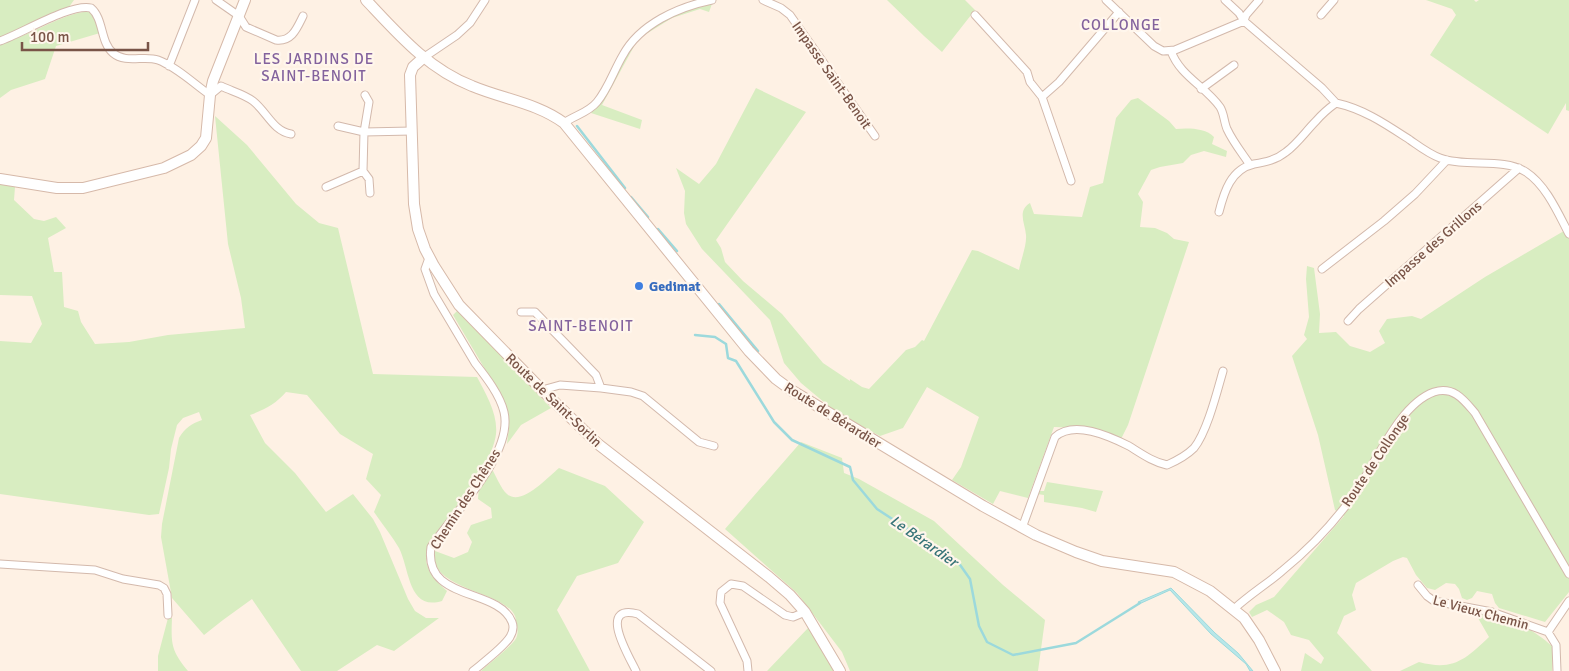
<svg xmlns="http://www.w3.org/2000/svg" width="1569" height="671" font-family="Signika,sans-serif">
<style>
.green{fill:#d8edc1}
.water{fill:#b7e7e9;stroke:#9cd9dc}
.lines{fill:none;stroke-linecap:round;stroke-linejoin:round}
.stream{stroke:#9cd9dc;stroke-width:2.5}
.street-casing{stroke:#d3b9ac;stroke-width:9}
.secondary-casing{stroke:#d6b9a9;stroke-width:12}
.street{stroke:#fff;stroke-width:7}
.secondary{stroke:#fff;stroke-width:10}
.shop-dot{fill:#3f7fe0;stroke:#fff6ec;stroke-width:2}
.labels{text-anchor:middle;stroke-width:4.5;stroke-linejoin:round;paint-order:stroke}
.street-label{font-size:14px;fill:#795447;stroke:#fff6ec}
.shop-label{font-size:14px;font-weight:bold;fill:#366cbe;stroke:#fff6ec;text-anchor:start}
.neighbourhood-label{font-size:15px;letter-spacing:1px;fill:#83629d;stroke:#fff6ec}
.water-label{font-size:15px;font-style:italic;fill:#377478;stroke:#fff6ec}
</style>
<rect width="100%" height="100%" fill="#fef1e4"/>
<path class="green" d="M0 0H74L69 7 0 39Z
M887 0H965L975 10 942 52 924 36Z
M1426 0H1474L1476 2 1479 0H1569V111L1566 110V103L1548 134 1430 55 1456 15 1452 9Z
M713 1 709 12 700 9 672 18 638 39 602 105 642 120 640 129 591 113C605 96 613 76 624 57 643 24 678 12 713 1Z
M83 12H90L94 16 100 33 56 46 45 79 11 90 0 98V44C29 36 56 17 83 12Z
M756 88 806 112 716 240 721 248 725 262 743 281 782 314 823 363 850 381V379L862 387 869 389 906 350 915 347 922 340 924 341 972 250 978 251 1019 270C1021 259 1027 245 1026 235 1025 223 1017 211 1030 203L1034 214 1082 217 1090 187 1103 183 1116 118 1131 100 1138 98 1169 121 1176 129C1188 128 1206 128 1214 137L1212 144 1227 151 1226 157 1204 151 1191 155 1183 163 1160 167 1151 170 1138 194 1143 202 1140 227 1155 228 1167 233 1174 239 1189 242 1128 425 1121 439 1081 428 1054 427 1028 498 1000 491 993 504 952 480 961 467 979 417 927 387 903 428 880 436 837 413 801 383 784 363 770 320 702 249 686 224 684 213 685 191 676 168 699 184 716 164Z
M215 116 247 145 296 204 319 223 338 228 373 374 477 377C486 394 498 414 496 434 494 453 472 491 460 506 450 519 427 540 426 556 425 571 437 582 447 591L442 601C408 611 410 570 399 548 392 536 382 524 374 512L381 495 366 479 373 454 340 434 307 395 286 392C277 403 264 410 250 415L265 443 295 473 326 512 353 494 373 519 380 532 408 599 415 611 426 618H439L394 651 377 645 337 671H301L252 599 223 620 204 635 172 598 161 537 162 524 179 438C185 428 191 424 202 420L199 412 183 418 177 425 171 449 169 468 159 514 149 515 0 494V341L31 343 42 324 32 296 0 295V184L15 187 14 200 34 219 44 221 56 217 66 228 48 238 54 272H62L64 307 78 311 81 322 95 344 129 342 168 335 245 328 241 298 228 244Z
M1569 228V592L1545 622 1499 608 1495 603 1492 594 1477 591 1472 598 1467 600 1462 598 1459 589 1455 584 1446 583 1435 590 1427 588 1416 575 1407 558 1403 557 1393 561 1356 583 1352 595 1356 610 1344 616 1337 633 1372 671H1301L1305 653 1321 664 1324 658 1309 640 1291 635 1284 622 1267 610 1252 617 1249 612 1256 605 1274 597 1344 516 1335 510 1318 435 1292 356 1307 339 1304 335 1309 317 1306 279 1307 266 1314 268 1320 314 1319 333 1336 332 1350 346 1370 352 1385 343 1379 331 1387 319 1412 316 1421 319 1485 277Z
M458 310 551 408 521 425 507 444 509 427 505 403 453 315Z
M801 442 842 458 844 473 859 479 934 521 1003 585 1045 620 1038 671H850L842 652 797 593 725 529Z
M491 467C495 474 501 489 507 494 521 507 548 477 559 468L605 486 644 522 618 563 577 576 557 610 590 671H481C491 662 507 650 515 640 518 636 518 630 517 625 516 622 516 617 514 614 501 591 426 588 435 551L454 558 468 552 472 542 467 533 471 525 492 518 491 508 478 499 479 486Z
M1047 482 1103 491 1096 512 1082 508 1044 502V495L1037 494 1039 491H1044Z
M1479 613C1511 620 1529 625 1553 647L1552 671H1400L1419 662C1453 671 1465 660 1489 637L1478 618Z
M168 618H172C171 644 171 650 188 671H158V656Z
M809 627 834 671H767Z"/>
<path class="water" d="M1171 588 1215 633 1238 653 1253 671H1250L1246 664 1211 634 1170 590 1139 604 1138 602Z"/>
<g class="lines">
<path class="stream" d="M577 126 625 188
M631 197 648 217
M658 229 677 251
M719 304 758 351
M695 335 715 337 726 344 728 358 736 361 774 422 792 440 850 467 853 480 877 509 958 562 970 579 979 626 987 642 1013 655 1076 643 1140 603"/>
<defs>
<path id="street" d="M216 0 239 16 246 27 276 40C292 42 297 28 303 16
M763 0 781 8 790 15 875 136
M1106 0 1154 46 1163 51 1175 50 1244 21
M1225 0 1239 13 1244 21 1322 88 1336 103
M975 15 1027 72 1030 82 1042 97 1071 181
M1321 15 1334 0
M1244 21 1246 15 1259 0
M0 41C21 34 71 3 91 8 104 19 100 42 113 53 126 64 144 55 158 60 177 67 194 84 210 95L221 86C231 91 244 94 253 101 267 112 273 131 291 134
M1171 51C1180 76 1205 86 1220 107 1224 113 1224 122 1227 129 1233 142 1242 153 1250 165
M423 58 457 35 470 23 485 0
M169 66 195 0
M1201 89 1234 65
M1042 97 1059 82 1119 12
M1336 103C1364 109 1387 125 1410 140 1420 147 1429 154 1440 158 1467 168 1502 157 1526 172 1546 185 1558 213 1569 234
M564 123C575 115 588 113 597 102 608 89 614 70 623 55 640 24 678 7 712 0
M338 126 364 132 412 131
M363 171 369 179 370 193
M326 187 363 171 364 132 369 102 365 95
M1219 212C1224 192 1231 169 1254 164 1266 162 1276 160 1286 152 1297 144 1306 131 1316 121 1322 114 1329 108 1336 103
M429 258 425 269 434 294 475 363C486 377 500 395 504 412 514 454 453 514 431 547 423 602 498 587 512 622 514 627 513 632 510 637 503 648 484 662 473 671
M1322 269 1384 221 1415 194 1447 160
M521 312H535L596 375 601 388 560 385 542 390
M1348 321 1359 309 1519 168
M601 388 631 392 643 396 699 442 714 446
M1022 528 1055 437C1074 420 1109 436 1129 446 1142 454 1153 462 1167 465 1176 461 1187 455 1194 448 1207 432 1217 392 1223 371
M0 564 95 570 123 579 159 585 164 588 167 594 168 615
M1418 585 1427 596 1434 601 1492 612 1548 632 1569 601
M1234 609C1249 595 1267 584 1282 571 1308 550 1331 526 1351 499 1374 469 1397 405 1434 392 1454 386 1464 400 1475 413L1569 574
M1548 632 1556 645 1557 671
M636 671C630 658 596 603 638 614L711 671
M748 671 747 661 720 603 721 592 731 584 743 586 785 615 793 617 805 612"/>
<path id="secondary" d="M366 0C398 34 428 69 472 86 503 99 537 103 564 123L749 351 776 379 791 390 983 506 1036 535 1076 552 1102 561 1174 572 1210 591 1244 618 1259 640 1275 671
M423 58 413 67 410 75 414 204 418 229 425 249 434 266 459 305 542 390 598 444 769 577 790 595 805 612 840 671
M0 179 57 188H83L164 168 191 155 201 146 206 138 210 95 213 81 245 0"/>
</defs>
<use href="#street" class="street-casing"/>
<use href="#secondary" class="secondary-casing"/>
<use href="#street" class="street"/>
<use href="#secondary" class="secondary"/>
</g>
<circle class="shop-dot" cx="639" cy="286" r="5"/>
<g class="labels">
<g class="street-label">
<text transform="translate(832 75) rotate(55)" y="5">Impasse Saint-Benoit</text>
<text transform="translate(1433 244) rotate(-41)" y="5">Impasse des Grillons</text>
<text transform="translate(554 400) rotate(44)" y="5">Route de Saint-Sorlin</text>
<text transform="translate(833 415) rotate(32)" y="5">Route de Bérardier</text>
<text transform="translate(1375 460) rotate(-56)" y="5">Route de Collonge</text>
<text transform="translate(465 499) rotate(-57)" y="5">Chemin des Chênes</text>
<text transform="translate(1481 612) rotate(15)" y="5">Le Vieux Chemin</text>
</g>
<g class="shop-label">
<text x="649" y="291">Gedimat</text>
</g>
<g class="neighbourhood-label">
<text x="1121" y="30">COLLONGE</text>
<text x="314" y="64">LES JARDINS DE<tspan x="314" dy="17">SAINT-BENOIT</tspan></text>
<text x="581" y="331">SAINT-BENOIT</text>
</g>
<g class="water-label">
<text transform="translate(924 541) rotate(35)" y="5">Le Bérardier</text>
</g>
</g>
<path d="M22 42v8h126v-8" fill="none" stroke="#795447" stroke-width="2.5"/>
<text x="30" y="42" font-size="15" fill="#795447" stroke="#fff6ec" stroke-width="4" paint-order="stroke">100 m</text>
</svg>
